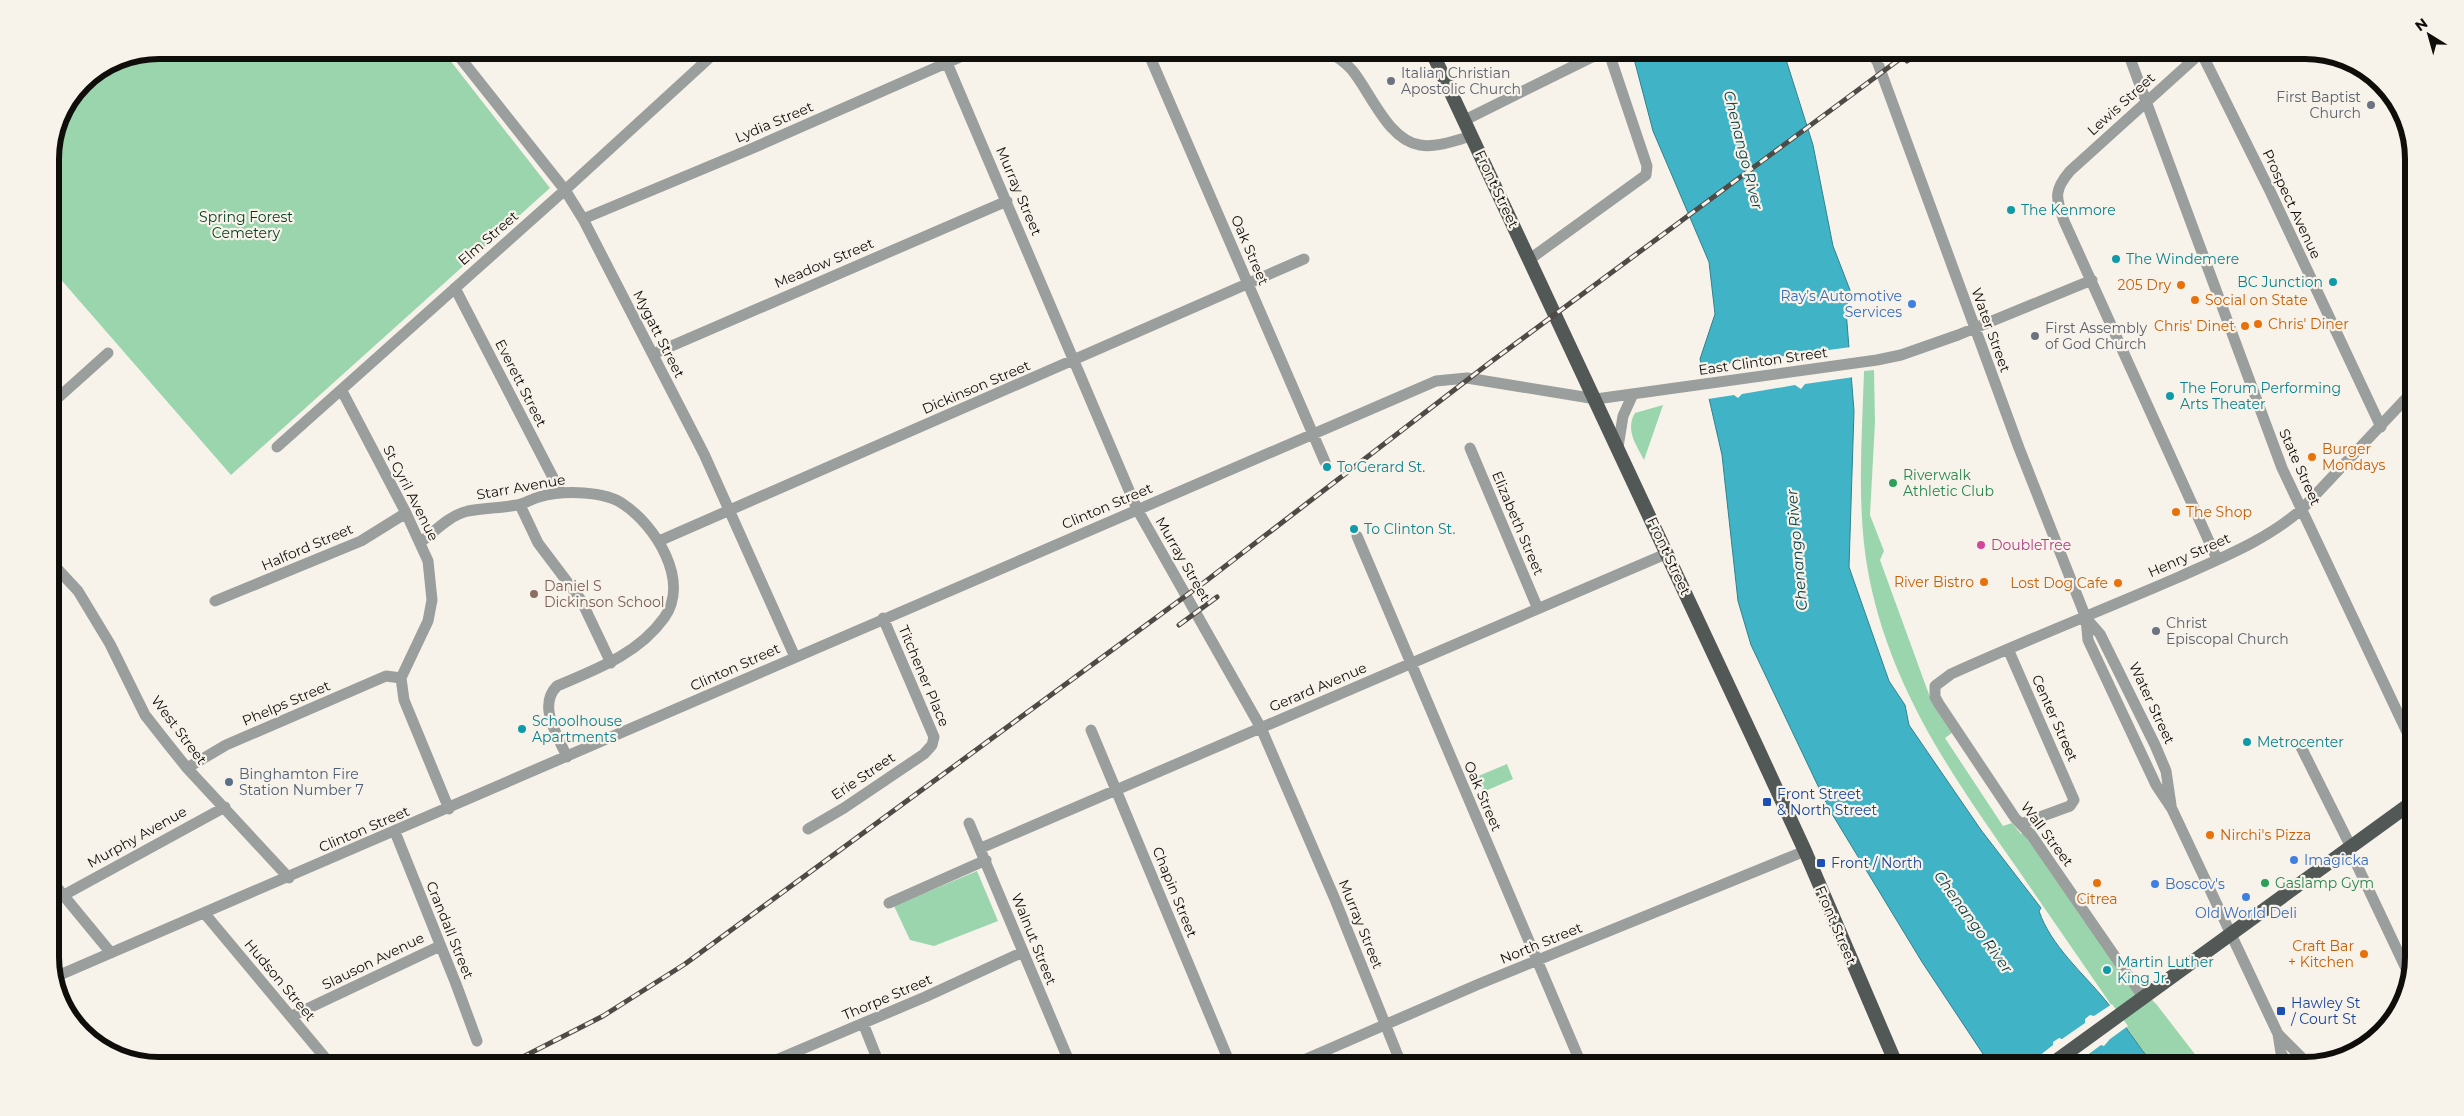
<svg xmlns="http://www.w3.org/2000/svg" width="2464" height="1116" font-family="Montserrat,sans-serif">
<style>
.green{fill:#9bd5ad}
.water{fill:#41b3c6;stroke:#32828e}
.pier{fill:#f8f3ea}
.lines{fill:none;stroke-linecap:round;stroke-linejoin:round}
.minor{stroke:#9a9e9c;stroke-width:11}
.major{stroke:#515855;stroke-width:14}
.rail-casing{stroke:#4e4b47;stroke-width:5}
.rail{stroke:#f8f3ea;stroke-width:3;stroke-dasharray:9;stroke-linecap:butt}
.worship-dot{fill:#6b7280;stroke:#f8f3ea;stroke-width:2}
.culture-dot{fill:#0f9aa8;stroke:#f8f3ea;stroke-width:2}
.food-dot{fill:#e8710a;stroke:#f8f3ea;stroke-width:2}
.shop-dot{fill:#3f7fe0;stroke:#f8f3ea;stroke-width:2}
.leisure-dot{fill:#2e9e5b;stroke:#f8f3ea;stroke-width:2}
.hotel-dot{fill:#d1479c;stroke:#f8f3ea;stroke-width:2}
.education-dot{fill:#8d6e63;stroke:#f8f3ea;stroke-width:2}
.service-dot{fill:#5c6f8a;stroke:#f8f3ea;stroke-width:2}
.transit-dot{fill:#1a4fb4;stroke:#f8f3ea;stroke-width:2}
.labels{text-anchor:middle;stroke-width:4.5;stroke-linejoin:round;paint-order:stroke}
.worship-label{font-size:14px;fill:#5b616d;stroke:#f8f3ea;text-anchor:start}
.street-label{font-size:14px;fill:#100e0b;stroke:#f8f3ea}
.culture-label{font-size:14px;fill:#0d838f;stroke:#f8f3ea;text-anchor:start}
.park-label{font-size:14px;fill:#003c1e;stroke:#f8f3ea}
.food-label{font-size:14px;fill:#c56008;stroke:#f8f3ea;text-anchor:end}
.shop-label{font-size:14px;fill:#366cbe;stroke:#f8f3ea;text-anchor:start}
.leisure-label{font-size:14px;fill:#27864d;stroke:#f8f3ea;text-anchor:start}
.hotel-label{font-size:14px;fill:#b23c85;stroke:#f8f3ea;text-anchor:start}
.education-label{font-size:14px;fill:#785e54;stroke:#f8f3ea;text-anchor:start}
.service-label{font-size:14px;fill:#4e5e75;stroke:#f8f3ea;text-anchor:start}
.transit-label{font-size:14px;fill:#164399;stroke:#f8f3ea;text-anchor:start}
.water-label{font-size:15px;font-style:italic;fill:#083d45;stroke:#f8f3ea}
.rim{fill:none;stroke:#100e0b;stroke-width:6}
</style>
<rect width="100%" height="100%" fill="#f8f3ea"/>
<path class="green" d="M159 50H442L550 188 231 475 50 267V152L58 117 82 82 117 58Z
M1874 370 1875 422 1870 515 1884 551 1880 560 1931 700 1952 733 1945 738 2003 826 2012 823 2021 834 2034 829 2139 986 2157 1005 2204 1066H2157L2145 1054C2103 993 2061 932 2019 871 1954 778 1892 692 1869 577 1856 510 1862 440 1864 371Z
M1663 405 1644 460C1636 444 1625 430 1635 413Z
M1507 764 1513 779 1483 792 1476 777Z
M977 871 998 921 934 946 910 940 894 906Z"/>
<path class="water" d="M1630 50H1783L1813 145 1833 246 1850 290 1846 310 1854 411 1849 567 1889 681 1905 705 1909 725 1981 830 2041 908 2039 911C2051 946 2083 973 2106 1001 2124 1022 2137 1046 2155 1066H1991L1922 962 1829 809 1751 645 1738 601 1722 455 1700 359 1715 314 1709 262 1653 131 1633 55Z"/>
<path class="pier" d="M1851 347 1854 377 1805 384 1801 389 1795 385 1742 394 1738 398 1734 395 1708 399 1700 369 1730 364 1733 361 1737 363 1792 355 1796 351 1799 354Z
M2112 1004 2128 1026 2110 1039 2104 1046 2101 1045 2078 1062 2077 1066H2021L2027 1061 2030 1063 2053 1045V1042L2059 1038 2062 1039 2085 1023V1019L2090 1015 2094 1016Z"/>
<g class="lines">
<path class="minor" d="M454 50 565 190 583 219 704 454 795 657
M1147 50 1325 462
M1325 50C1335 55 1345 62 1352 70 1371 93 1388 140 1420 145 1437 148 1456 140 1472 136
M1873 50 2019 448 2086 618 2088 640 2156 785 2172 809 2278 1034 2309 1065
M2127 50 2282 468 2414 747
M2200 50 2270 191 2381 427
M2204 50 2070 171C2053 191 2056 198 2064 221L2217 559
M1876 60 1892 50
M947 63 1137 509 1261 728 1334 897 1402 1066
M1465 120 1600 53H1604L1611 59 1647 166 1646 175 1530 259
M583 219 753 148 976 50
M455 288 561 493
M653 354 1007 201
M342 391 406 513 428 561 432 600 428 621 401 678 404 700 449 809
M50 405 108 353
M277 447 565 190 718 50
M1618 447 1623 416 1633 394
M1470 448 1538 609
M520 505 538 543 581 600 611 663
M1357 536 1582 1066
M659 541 1304 259
M421 542C435 531 450 515 468 511 484 508 501 508 517 505 525 504 531 499 539 497 553 493 569 492 584 493 597 494 612 496 623 504 655 525 691 581 664 618 638 654 597 669 557 686 537 706 558 736 567 757
M50 561 78 591 110 644 145 715 167 743 187 768 289 878
M215 601 361 541 406 513
M2086 618 2100 634 2155 745 2166 771 2171 805
M2008 649 2074 800 2070 806 2021 824
M1091 730 1231 1066
M2300 745 2351 847
M187 768 226 745 386 676 401 678
M969 823 1071 1066
M808 829 844 808 924 754 932 745 934 737 883 618
M395 832 456 984 477 1041
M981 848 1668 553
M2347 850 2356 863 2410 977
M50 879 111 953
M64 895 225 807
M889 903 986 860
M205 914 332 1066
M55 977 1436 381 1467 378 1596 399 1877 360 1901 355 1958 335 2092 280
M2143 997 2032 836 2015 818 1939 704 1935 697V686L1951 674C2026 640 2103 610 2179 577 2221 558 2267 540 2302 509L2414 390
M292 1016 440 946
M863 1023 880 1066
M2278 1034 2281 1053 2289 1066
M762 1066 925 997 1023 952
M1290 1066 1479 984 1805 851"/>
<path class="major" d="M1431 50 1758 749 1805 851 1897 1066
M2049 1066 2414 801"/>
<defs>
<path id="rail" d="M1907 61 1922 50
M1179 625 1217 597
M505 1066 603 1016 685 964 1206 581 1488 364 1912 50"/>
</defs>
<use href="#rail" class="rail-casing"/>
<use href="#rail" class="rail"/>
</g>
<g class="worship-dot">
<circle cx="1391" cy="81" r="5"/>
<circle cx="2371" cy="105" r="5"/>
<circle cx="2035" cy="336" r="5"/>
<circle cx="2156" cy="631" r="5"/>
</g>
<g class="culture-dot">
<circle cx="2011" cy="210" r="5"/>
<circle cx="2116" cy="259" r="5"/>
<circle cx="2333" cy="282" r="5"/>
<circle cx="2170" cy="396" r="5"/>
<circle cx="1327" cy="467" r="5"/>
<circle cx="1354" cy="529" r="5"/>
<circle cx="522" cy="729" r="5"/>
<circle cx="2247" cy="742" r="5"/>
<circle cx="2107" cy="970" r="5"/>
</g>
<g class="food-dot">
<circle cx="2181" cy="285" r="5"/>
<circle cx="2195" cy="300" r="5"/>
<circle cx="2258" cy="324" r="5"/>
<circle cx="2245" cy="326" r="5"/>
<circle cx="2312" cy="457" r="5"/>
<circle cx="2176" cy="512" r="5"/>
<circle cx="1984" cy="582" r="5"/>
<circle cx="2118" cy="583" r="5"/>
<circle cx="2210" cy="835" r="5"/>
<circle cx="2097" cy="883" r="5"/>
<circle cx="2364" cy="954" r="5"/>
</g>
<g class="shop-dot">
<circle cx="1912" cy="304" r="5"/>
<circle cx="2294" cy="860" r="5"/>
<circle cx="2155" cy="884" r="5"/>
<circle cx="2246" cy="897" r="5"/>
</g>
<g class="leisure-dot">
<circle cx="1893" cy="483" r="5"/>
<circle cx="2265" cy="883" r="5"/>
</g>
<circle class="hotel-dot" cx="1981" cy="545" r="5"/>
<circle class="education-dot" cx="534" cy="594" r="5"/>
<circle class="service-dot" cx="229" cy="782" r="5"/>
<g class="transit-dot">
<rect x="1762" y="797" width="10" height="10" rx="2.5"/>
<rect x="1816" y="858" width="10" height="10" rx="2.5"/>
<rect x="2276" y="1006" width="10" height="10" rx="2.5"/>
</g>
<g class="labels">
<g class="worship-label">
<text x="1401" y="78">Italian Christian<tspan x="1401" dy="16">Apostolic Church</tspan></text>
<text x="2361" y="102" text-anchor="end">First Baptist<tspan x="2361" dy="16">Church</tspan></text>
<text x="2045" y="333">First Assembly<tspan x="2045" dy="16">of God Church</tspan></text>
<text x="2166" y="628">Christ<tspan x="2166" dy="16">Episcopal Church</tspan></text>
</g>
<g class="street-label">
<text transform="translate(2121 104) rotate(-42)" y="5">Lewis Street</text>
<text transform="translate(774 122) rotate(-23)" y="5">Lydia Street</text>
<text transform="translate(1497 189) rotate(65)" y="5">Front Street</text>
<text transform="translate(1019 191) rotate(67)" y="5">Murray Street</text>
<text transform="translate(2292 204) rotate(65)" y="5">Prospect Avenue</text>
<text transform="translate(488 238) rotate(-41)" y="5">Elm Street</text>
<text transform="translate(1250 250) rotate(67)" y="5">Oak Street</text>
<text transform="translate(824 263) rotate(-23)" y="5">Meadow Street</text>
<text transform="translate(1991 330) rotate(70)" y="5">Water Street</text>
<text transform="translate(659 334) rotate(63)" y="5">Mygatt Street</text>
<text transform="translate(1763 361) rotate(-8)" y="5">East Clinton Street</text>
<text transform="translate(521 383) rotate(63)" y="5">Everett Street</text>
<text transform="translate(976 387) rotate(-23)" y="5">Dickinson Street</text>
<text transform="translate(2300 467) rotate(66)" y="5">State Street</text>
<text transform="translate(521 487) rotate(-10)" y="5">Starr Avenue</text>
<text transform="translate(411 493) rotate(63)" y="5">St Cyril Avenue</text>
<text transform="translate(1107 506) rotate(-23)" y="5">Clinton Street</text>
<text transform="translate(1518 523) rotate(67)" y="5">Elizabeth Street</text>
<text transform="translate(307 547) rotate(-23)" y="5">Halford Street</text>
<text transform="translate(2189 555) rotate(-24)" y="5">Henry Street</text>
<text transform="translate(1669 556) rotate(65)" y="5">Front Street</text>
<text transform="translate(1183 559) rotate(60)" y="5">Murray Street</text>
<text transform="translate(735 667) rotate(-24)" y="5">Clinton Street</text>
<text transform="translate(924 676) rotate(67)" y="5">Titchener Place</text>
<text transform="translate(1318 687) rotate(-23)" y="5">Gerard Avenue</text>
<text transform="translate(286 703) rotate(-23)" y="5">Phelps Street</text>
<text transform="translate(2152 703) rotate(65)" y="5">Water Street</text>
<text transform="translate(2055 718) rotate(66)" y="5">Center Street</text>
<text transform="translate(179 730) rotate(53)" y="5">West Street</text>
<text transform="translate(863 776) rotate(-34)" y="5">Erie Street</text>
<text transform="translate(1483 796) rotate(67)" y="5">Oak Street</text>
<text transform="translate(364 829) rotate(-23)" y="5">Clinton Street</text>
<text transform="translate(2047 834) rotate(53)" y="5">Wall Street</text>
<text transform="translate(137 837) rotate(-29)" y="5">Murphy Avenue</text>
<text transform="translate(1175 892) rotate(68)" y="5">Chapin Street</text>
<text transform="translate(1361 924) rotate(68)" y="5">Murray Street</text>
<text transform="translate(1836 925) rotate(67)" y="5">Front Street</text>
<text transform="translate(450 930) rotate(68)" y="5">Crandall Street</text>
<text transform="translate(1034 939) rotate(68)" y="5">Walnut Street</text>
<text transform="translate(1541 943) rotate(-22)" y="5">North Street</text>
<text transform="translate(373 961) rotate(-26)" y="5">Slauson Avenue</text>
<text transform="translate(280 980) rotate(50)" y="5">Hudson Street</text>
<text transform="translate(887 997) rotate(-23)" y="5">Thorpe Street</text>
</g>
<g class="culture-label">
<text x="2021" y="215">The Kenmore</text>
<text x="2126" y="264">The Windemere</text>
<text x="2323" y="287" text-anchor="end">BC Junction</text>
<text x="2180" y="393">The Forum Performing<tspan x="2180" dy="16">Arts Theater</tspan></text>
<text x="1337" y="472">To Gerard St.</text>
<text x="1364" y="534">To Clinton St.</text>
<text x="532" y="726">Schoolhouse<tspan x="532" dy="16">Apartments</tspan></text>
<text x="2257" y="747">Metrocenter</text>
<text x="2117" y="967">Martin Luther<tspan x="2117" dy="16">King Jr.</tspan></text>
</g>
<g class="park-label">
<text x="246" y="222">Spring Forest<tspan x="246" dy="16">Cemetery</tspan></text>
</g>
<g class="food-label">
<text x="2171" y="290">205 Dry</text>
<text x="2205" y="305" text-anchor="start">Social on State</text>
<text x="2268" y="329" text-anchor="start">Chris' Diner</text>
<text x="2235" y="331">Chris' Dinet</text>
<text x="2322" y="454" text-anchor="start">Burger<tspan x="2322" dy="16">Mondays</tspan></text>
<text x="2186" y="517" text-anchor="start">The Shop</text>
<text x="1974" y="587">River Bistro</text>
<text x="2108" y="588">Lost Dog Cafe</text>
<text x="2220" y="840" text-anchor="start">Nirchi's Pizza</text>
<text x="2097" y="904" text-anchor="middle">Citrea</text>
<text x="2354" y="951">Craft Bar<tspan x="2354" dy="16">+ Kitchen</tspan></text>
</g>
<g class="shop-label">
<text x="1902" y="301" text-anchor="end">Ray’s Automotive<tspan x="1902" dy="16">Services</tspan></text>
<text x="2304" y="865">Imagicka</text>
<text x="2165" y="889">Boscov's</text>
<text x="2246" y="918" text-anchor="middle">Old World Deli</text>
</g>
<g class="leisure-label">
<text x="1903" y="480">Riverwalk<tspan x="1903" dy="16">Athletic Club</tspan></text>
<text x="2275" y="888">Gaslamp Gym</text>
</g>
<g class="hotel-label">
<text x="1991" y="550">DoubleTree</text>
</g>
<g class="education-label">
<text x="544" y="591">Daniel S<tspan x="544" dy="16">Dickinson School</tspan></text>
</g>
<g class="service-label">
<text x="239" y="779">Binghamton Fire<tspan x="239" dy="16">Station Number 7</tspan></text>
</g>
<g class="transit-label">
<text x="1777" y="799">Front Street<tspan x="1777" dy="16">&amp; North Street</tspan></text>
<text x="1831" y="868">Front / North</text>
<text x="2291" y="1008">Hawley St<tspan x="2291" dy="16">/ Court St</tspan></text>
</g>
<g class="water-label">
<text transform="translate(1743 150) rotate(76)" y="5">Chenango River</text>
<text transform="translate(1797 550) rotate(-95)" y="5">Chenango River</text>
<text transform="translate(1973 922) rotate(54)" y="5">Chenango River</text>
</g>
</g>
<path d="M0 0H2464V1116H0ZM159 59H2305A100 100 0 0 1 2405 159V957A100 100 0 0 1 2305 1057H159A100 100 0 0 1 59 957V159A100 100 0 0 1 159 59Z" fill="#f8f3ea" fill-rule="evenodd"/>
<path class="rim" d="M159 59H2305A100 100 0 0 1 2405 159V957A100 100 0 0 1 2305 1057H159A100 100 0 0 1 59 957V159A100 100 0 0 1 159 59Z"/>
<g transform="translate(2429 35) rotate(323)" stroke="#f8f3ea" stroke-width="4" paint-order="stroke">
<path d="M0-4L9 19L0 12L-9 19Z" fill="#100e0b"/>
<text y="-8" font-size="14" font-weight="bold" text-anchor="middle" fill="#100e0b">N</text>
</g>
</svg>
